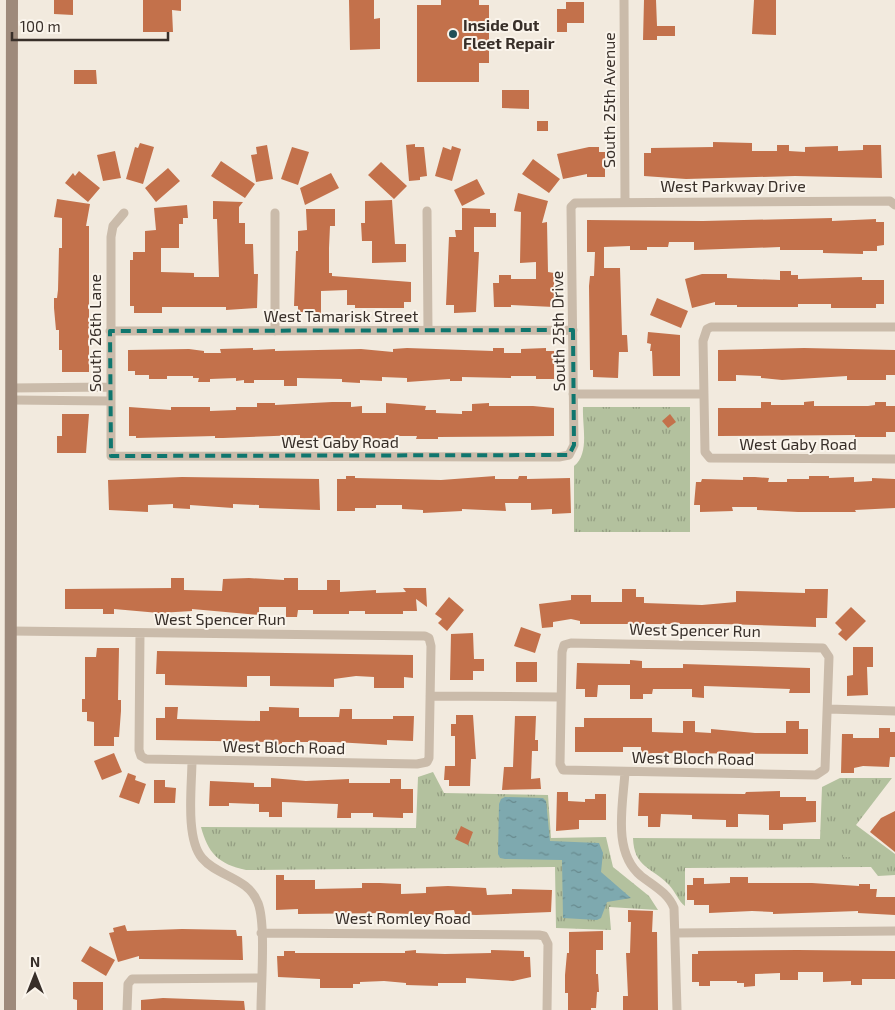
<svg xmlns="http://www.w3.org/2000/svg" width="895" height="1010" font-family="'Exo 2',sans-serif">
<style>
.grass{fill:url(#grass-tufts)}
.garden{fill:#b3c19e}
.water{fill:url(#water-ripples)}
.building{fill:#c3714b}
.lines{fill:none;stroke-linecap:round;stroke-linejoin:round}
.minor{stroke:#cabbaa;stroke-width:9}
.secondary{stroke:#9e8a7b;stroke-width:12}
.marked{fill:none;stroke:#0f766e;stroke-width:4;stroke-dasharray:10 6;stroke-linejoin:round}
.poi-dot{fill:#205058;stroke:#faf4eb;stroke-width:2}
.labels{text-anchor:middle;stroke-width:4;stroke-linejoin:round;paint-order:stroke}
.poi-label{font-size:16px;font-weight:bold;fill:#382f29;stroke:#faf4eb;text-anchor:start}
.street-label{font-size:16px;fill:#382f29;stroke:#faf4eb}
</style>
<defs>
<pattern id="grass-tufts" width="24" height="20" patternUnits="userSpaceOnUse" patternTransform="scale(1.25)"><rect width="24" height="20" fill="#b3c19e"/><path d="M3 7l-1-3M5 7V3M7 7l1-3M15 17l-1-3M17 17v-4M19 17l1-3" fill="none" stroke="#939d81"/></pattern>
<pattern id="water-ripples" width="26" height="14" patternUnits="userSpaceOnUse" patternTransform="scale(1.25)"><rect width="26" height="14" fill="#7ea9af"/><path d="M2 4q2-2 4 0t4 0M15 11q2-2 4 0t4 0" fill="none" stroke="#688a8e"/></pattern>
</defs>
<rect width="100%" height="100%" fill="#f2eade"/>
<path class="grass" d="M583 407H690V532H574V466C590 453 582 426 583 407Z
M433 772 444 793 548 795 551 838 606 837 613 867 649 896 658 910 609 907 611 930 556 928 555 867 246 870C218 864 208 853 201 827L416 828 418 777Z
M840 778H892L856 825 895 854V875L878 876 871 867 685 868V906C679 902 675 891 669 885 652 867 634 868 633 838L820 839 822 787Z"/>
<path class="garden" d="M843 843H856V857H843Z"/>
<path class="water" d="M505 797 543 798 546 801 550 841 599 843 603 853 601 872 631 898 607 902 601 918 597 920 563 918 562 860 505 859 500 858 498 854 499 804 501 799Z"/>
<path class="building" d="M54 0H73V15L54 14Z
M143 0H181V11L172 10 173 32H143Z
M349 0H374V19L380 18V49L350 50Z
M441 0H479V5H489V63H479V82H417V5H441Z
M644 0H656L657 26H675V36H657V40H643Z
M754 0H776V35L752 34Z
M566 2H584V23H567V32H557V9H566Z
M74 70H96L97 84H74Z
M502 90H529V109L502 108Z
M537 121H548V131H537Z
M713 142 752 143V151H777V145H789V151L805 152V147L838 146V151L863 150V145H881L882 178 795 176 686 179 644 176V153H651V148L713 147Z
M140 143 154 147 143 184 126 179 135 147 138 148Z
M415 144V147H424L427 176 420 177V180L409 181 406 145Z
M267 145 273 179 256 182 251 155 257 154 256 147Z
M452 146 461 149 452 181 435 176 443 147 451 150Z
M292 147 309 152 298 185 281 179Z
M589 147H599V152H605V177H587V174L563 179 557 154Z
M115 151 121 178 103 181 97 155Z
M533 159 560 179 549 193 522 174Z
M221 161 255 184 245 198 211 176Z
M381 162 407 186 394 199 368 175Z
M168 168 180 181 156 202 145 188Z
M79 171 100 188 88 202 65 183 73 173 75 176Z
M331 173 339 188 305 205 300 188Z
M477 179 485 194 462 206 454 190Z
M518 193 548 201 542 223 547 222 548 272 554 273V307L511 305V307H494L493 283H499V275H511V279H536V262L520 263 521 212 514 211Z
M57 199 90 204 86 226H89V372H62V350H59V330H56L54 308V298H57L58 290 59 248H62V218L54 217Z
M392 200 395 244H406V262L372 263V241H362L361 223H365V201Z
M213 201 243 202 239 207V223H245V244H253L254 274H258L257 308 226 310V307H162V313H134V306H130V260H133V252H145V231L156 230 154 208 187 205 188 218H183V224H179V248H161V272L194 273V277H219L217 219H213Z
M462 208 490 209V213H496V227H474V252H479L476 312 454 313V305H446L449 237H456L455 230H462Z
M306 209H335V226H330L329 248V273H332V276L411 282V302H404V308H355V305H347V290L321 291V313L298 312V306H294L296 251H298V231L307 230Z
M832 218V221L876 219V222H884V245L877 246V251H863V254L823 253V250H780V247L694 250V242H669L668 247H647V250H630V246L604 247V268H620L622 335H627L628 352H619L618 378 593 377V370H590L589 286 590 276H594L595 252H587V220L703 221Z
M780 271H791V275H798V279L862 277V280H884V304H876V308H831V304H798V307H737V305H715V302L692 308 685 279 702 274H727V278L780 280Z
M657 298 688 311 681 328 650 315Z
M648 332 680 335V376H653L652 351H650L651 344 647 343Z
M253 348V350L275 349V351L361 349 393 352V349L407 348 493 351V348H504V353H521V349L546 348V351H554V379H536V376H511V378L462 377V381H450V379L407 382V378L382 377V381L360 380V383L342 382V379L297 378V386H284V380H254V383H244V380L236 381V378L210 379V382H198L199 378H193V376H167V379H149V375H135V371H128V350L189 349 204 351V353H221L220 349Z
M804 348 895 350V375H886V380H847V376L782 380 761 378V376L736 375V381H718V350Z
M814 401V406H868L875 405V402H886V406H895V432H886V437H855V435L718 436V408H761V402H771V405H804V402Z
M332 402H351V407L362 406V413H386V403L426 406 425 410H436V413L462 414V411H472V404L489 403V406H533L554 408V436L438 437V439H416L417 436H396V439L300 438V435L223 438H215V436L136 438V436H129V407L171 410V407H210V411L236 410V407H257V403H275V405Z
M62 414H89L86 453H57V436H62Z
M670 414 676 422 668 428 662 421Z
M346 476H355V478L441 480 495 476V479H518L519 476H527V479L570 478 571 513 552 514V509L531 510V503H505L506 511 462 509V511L423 513V510L402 509V505H376V508H355V511H337V479H346Z
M809 476H829V478L854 477V482L872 481V478L895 479V508L855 510 856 512H798L757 510V507H732L733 511 700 512V505H694L696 482H701L702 479 743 480V477H755L769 478 768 482H787V479H809Z
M182 477 319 479 320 510 259 508V505L233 504V508L190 505V509L173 508V504L148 505V512L109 510 108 480Z
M171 578H184V590L222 591 223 579 249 578 284 580V578H298V590H327V580H340V592L376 590V593L406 592 403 588H426L427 607 416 599 417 611H403V614H365V611H349V614H313V610H298L297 617H286V607H259V615L192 609V611L159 613 114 609V614H103V609H65V589L171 588Z
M622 589H636V597H644V603L702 605 736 602V591L805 593V589H828L827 618H816V627L722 624H580V621L571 619 553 622V627L542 628 539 604 571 600V595H591V602H622Z
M449 597 464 610 447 631 438 623 442 619 435 614Z
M851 607 866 621 846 641 838 634 842 630 835 623Z
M521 627 541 634 535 653 514 646Z
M473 633 474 659H484V671H473V680H450L451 634Z
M853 647H873V667H867L868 695 847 696V676L853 675Z
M97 648H119L118 700H121V711L119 737H114V746H94V722L87 721V712H82V699H85V657H96Z
M157 651 413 655V678L404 677V688H374V677L356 676 334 679V687L270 686V676H247V687L165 685V674H156Z
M630 660 642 661V668H683V664L810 668V693H789L790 689 704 686V698L692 697V689H653L652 694H643V699H630V685H598L597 697H585V689H576L577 663 630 664Z
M516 662H537V682H516Z
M165 707H178L177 719 260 721V711H269V707L299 708V717H339L340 709H352V719H393V716H414L413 741 387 740V745L335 742H282V745H271V742L156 740V718H165Z
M456 715H473L476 759H471L470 786H449V780H444L445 766H455V736H451V724H456Z
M515 716H536L535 740H538V751H532L531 779 540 778 541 789 502 790 504 767H513Z
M584 718H652V732L683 733V721H695V732L711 733V729L755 733H786V721H799V729H808V754L652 753 651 756H641V747H623V752H575V727H584Z
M879 728H890V732H895V757H890L889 767 863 766 854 768V773H841L842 734H853V738H879Z
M114 753 122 772 102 780 94 761Z
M128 773 136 776 135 780 146 784 139 804 119 797Z
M271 778 306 781 349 779V783H390V779H401V789H413V813H403V818L373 817V813H351V818H337L338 804 282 802V817H269V812H259V804L229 803V806H209L210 781 254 783V787H271Z
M154 780H165V787L176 788 175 803H154Z
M780 791V797H806V801H816V822L783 824V830H769V815L738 814V827H726V820L692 819V815L661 814 660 827H648V816H638L639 793 745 794 746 792Z
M557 792H568V801L585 802V799H595V794H606V820H579V829L556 831Z
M895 811V852L870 832 881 818Z
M461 826 473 832 468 845 455 839Z
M276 875H284V880H315V889L362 888V883H380L401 884V894L426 893V887L448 886 486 888 487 895 512 894V889L552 890 551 912 476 915 455 914 454 910 438 911V915L384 913 298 914V909L276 910Z
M730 877H748V883H812L859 886V884H870V889H877L876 897H895V915L858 913V911L773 914V912L752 911 709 913V905H694V900H687V885H693V878H704V884L730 883Z
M628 910 653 911 652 932H657L658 1010H623V996H628L626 953H630L631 922H628Z
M125 925 127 931 182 929 236 930 237 936H242L243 960 139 959V956L118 962 109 933 114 932 113 928Z
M603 931V950H596V974H598L599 992H597L596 1008H591V1010H568V993H565V975L567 953H569V932Z
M90 946 115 960 106 976 81 961Z
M416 950V953L445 954 491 953V950L524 951V957H530L531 977 513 981 466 978V983H438V986L406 985V983L384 981 360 982V984H353V988H320V979L278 977 277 956H284V951H295V953H405V951Z
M798 950 895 951V979H862V985H851V981L823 982V972H798V980H780V973L755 974V986L744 987V983H737V981H710V986H699V982H692V954H698V951Z
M73 982H103V1010H77V1000L73 999Z
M163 998 244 1001 245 1010H141V1000Z"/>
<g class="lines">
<path class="minor" d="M624 0 625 201
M427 211 428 330
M124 213 113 226 111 237V456L559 457 569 455 574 445 571 207 575 203 890 201 895 205
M895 327H711L707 329 703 341 705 452 710 458 895 459
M110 331 573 330
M275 331V213
M12 388 110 387
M573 394H704
M12 400 110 401
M11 631 425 636 429 638 431 646 429 758 427 762 417 764 146 759 141 756 139 750 140 633
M571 643 823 648 829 657 825 769 816 775 563 770 560 764 562 652 564 645Z
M430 696 560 697
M828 709 895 711
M192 760C192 785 185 838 202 858 218 877 248 877 258 903 266 923 261 985 261 1010
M625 772C623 805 612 852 641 876 654 886 668 893 674 908L677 1010
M261 933 539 935 544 936 548 944 547 1010
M676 933 895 931
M127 1010 128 984 132 979 261 978"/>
<path class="secondary" d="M10 1010 12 0"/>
</g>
<path class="marked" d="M573 330 574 445 569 455 111 456 110 331Z"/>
<circle class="poi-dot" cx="453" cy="34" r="5"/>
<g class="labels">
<g class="poi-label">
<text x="463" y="31">Inside Out<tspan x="463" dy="18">Fleet Repair</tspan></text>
</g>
<g class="street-label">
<text transform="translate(609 100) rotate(-90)" y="6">South 25th Avenue</text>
<text x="733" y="192">West Parkway Drive</text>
<text x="341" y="322">West Tamarisk Street</text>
<text transform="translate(558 331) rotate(-91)" y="6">South 25th Drive</text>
<text transform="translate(95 333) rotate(-90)" y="6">South 26th Lane</text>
<text x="340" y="448">West Gaby Road</text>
<text x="798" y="450">West Gaby Road</text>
<text x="220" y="625">West Spencer Run</text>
<text transform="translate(695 630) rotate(1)" y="6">West Spencer Run</text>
<text transform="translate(284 747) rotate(1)" y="6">West Bloch Road</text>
<text transform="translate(693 758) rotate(1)" y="6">West Bloch Road</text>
<text x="403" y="924">West Romley Road</text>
</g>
</g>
<g transform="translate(35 975)" stroke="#faf4eb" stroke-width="4" paint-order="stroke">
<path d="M0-4L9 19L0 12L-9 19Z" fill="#382f29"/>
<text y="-8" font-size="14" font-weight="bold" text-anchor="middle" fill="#382f29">N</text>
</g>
<path d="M12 32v8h156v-8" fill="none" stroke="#382f29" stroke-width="2.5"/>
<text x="20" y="32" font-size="15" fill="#382f29" stroke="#faf4eb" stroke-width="4" paint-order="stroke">100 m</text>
</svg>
